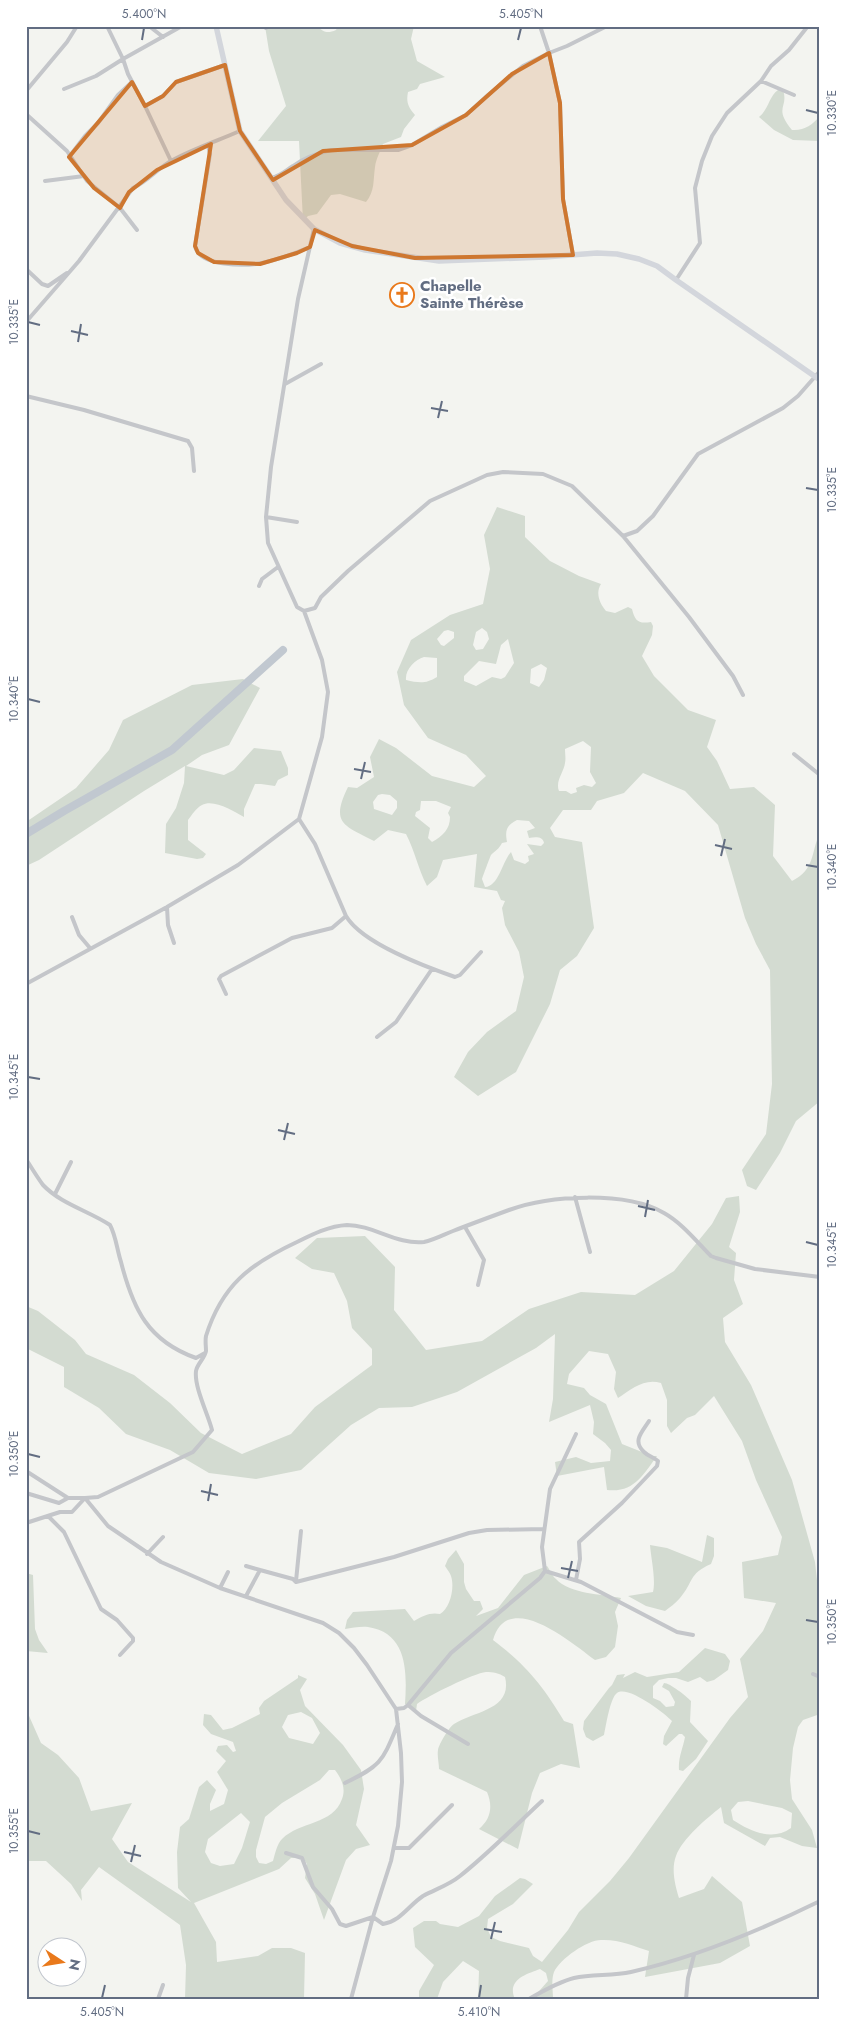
<svg xmlns="http://www.w3.org/2000/svg" width="846" height="2025" font-family="Jost,sans-serif">
<style>
.green{fill:#d3dbd1;fill-rule:evenodd}
.lines{fill:none;stroke-linecap:round;stroke-linejoin:round}
.river{stroke:#c1c8d0;stroke-width:8}
.minor{stroke:#c4c6ca;stroke-width:4}
.secondary{stroke:#d3d6dc;stroke-width:5.5}
.marked{fill:#ce7730;fill-opacity:0.2;stroke:#ce7730;stroke-width:4;stroke-linejoin:round}
.ticks{fill:none;stroke:#626d82;stroke-width:2}
.labels{text-anchor:middle;stroke-width:5;stroke-linejoin:round;paint-order:stroke}
.poi-label{font-size:15px;font-weight:bold;fill:#626d82;stroke:#fff;text-anchor:start}
.neatline{fill:none;stroke:#626d82;stroke-width:2}
.ticks-label{font-size:12px;text-anchor:middle;fill:#626d82}
</style>
<rect width="100%" height="100%" fill="#f3f4f0"/>
<path class="green" d="M265 26 278 28 316 26C324 32 327 34 336 30L338 26H414L411 39 417 61 445 77 420 84 417 89 408 92C406 102 408 107 415 115L404 129 401 137 383 144C380 152 376 159 375 167 373 181 375 191 366 202L340 194 331 195 317 214 308 216 303 221 299 141H258L286 106 269 51Z
M778 90H783C789 108 773 107 792 130 804 131 812 125 820 116V141L793 140 774 130 759 117C769 109 769 96 778 90Z
M497 507 525 516V537L550 561 579 576 601 584C595 593 600 604 606 611L615 613 628 607 632 609C635 621 638 624 651 622L653 626 652 635 642 656 654 676 688 710 716 720 707 747 717 761 730 789 754 787 775 805 773 856 792 881C815 870 811 852 820 832V1101L796 1121 780 1153 756 1190 747 1186 742 1170 766 1134 772 1084 770 970 756 944 745 918 718 825 685 791 643 773 624 793 597 801 591 810H563L550 828 555 837 582 842 594 928 577 956 560 970 550 1004 516 1072 478 1096 454 1077 468 1052 487 1032 516 1011 524 977 519 952 505 925 502 908 505 901 501 900 497 891 474 887 477 854 443 860 437 877 427 886C418 869 415 851 406 834L388 830 374 841C344 825 330 824 348 787L357 788 374 777 370 757 379 739 396 748 432 776 474 787 486 776 466 755 428 738 404 705 397 672 411 640 450 615 483 604 490 569 484 535ZM482 628 487 632 489 639 483 649 476 650 473 645 476 632ZM448 630 454 632V638L444 646 441 645 437 639 444 631ZM508 639 514 663 505 677 501 679 492 677 476 686 464 681V676L479 661 496 664 501 645ZM424 657 437 658V677C426 684 419 683 406 680 405 669 415 660 424 657ZM541 664 547 668 544 680 539 687 530 683 531 669ZM583 741 591 747 590 772 596 783 592 787 584 785 576 788 577 792 571 794 566 791H559C555 781 564 772 565 763 566 759 565 753 565 749ZM382 794 390 795 397 801V808L392 815 374 809 373 802 378 795ZM421 801H436L451 807 448 813 450 817C450 829 443 836 432 842L428 838 430 828 415 816 416 812 420 810ZM517 820 529 821 535 828 527 831 529 838C535 837 543 836 544 843L541 846 527 844 534 854 528 856 529 861 525 864 514 860 511 852C502 862 499 886 485 887L482 879C483 876 490 857 491 855 495 851 499 849 502 843L507 842C505 830 506 826 517 820Z
M243 679 260 688 229 745 202 755 186 766 224 775 234 770 254 748 281 751 288 768V775L278 780 275 786 261 784H255L244 809V817C233 811 214 799 202 805 196 808 192 815 188 820V840L206 854 203 858 197 859 165 853 166 824 176 808 184 783 185 766 144 791 39 860 26 866V822L76 788 109 750 123 720 192 685Z
M739 1196 740 1212 729 1247 736 1253 734 1280 743 1304 723 1318 725 1342 751 1385 792 1480 815 1562 820 1607V1714L803 1720 798 1727 793 1748 790 1780 792 1799 812 1830 817 1848 802 1846 780 1837 770 1838 765 1846 724 1823 721 1807C707 1818 682 1839 676 1856 671 1869 675 1885 679 1898L704 1889 712 1876 742 1902 750 1946 720 1963 645 1977 649 1951C634 1946 618 1939 601 1940 587 1940 560 1959 554 1972 551 1980 553 1990 553 1999H532L548 1981 546 1973 540 1969C527 1974 508 1979 514 1997L519 1999H478L479 1971 463 1961 443 1982 437 1999H419V1991L434 1965 415 1947 413 1928 424 1921H436L440 1924 458 1927 479 1916 495 1896 520 1878 525 1879 533 1884 513 1904 488 1919 487 1928 491 1937 500 1941 529 1948 533 1956 542 1962 568 1930 579 1912 610 1881 629 1858 730 1718 748 1697 740 1659 763 1631 776 1603 744 1598 742 1562 778 1555 782 1537 756 1480 742 1441 714 1396 695 1415 687 1418 671 1433 667 1426V1400L661 1383C644 1378 632 1389 618 1398L614 1389 616 1372 608 1354 589 1351 569 1374 567 1384 584 1388 590 1395 606 1404 622 1444 652 1456H657C643 1475 634 1493 607 1490L604 1467 557 1476 555 1462 576 1457 591 1463 610 1461 611 1450 605 1443 593 1434 594 1422 590 1405 549 1422 553 1399 555 1334 536 1348 457 1392 412 1407 379 1408 351 1425 301 1470 256 1479 209 1473 170 1450 126 1434 99 1408 64 1387V1367L26 1348V1306L38 1311 75 1340 86 1354 134 1375 170 1403 201 1433 242 1454 291 1434 315 1407 372 1365V1349L352 1328 347 1301 334 1273 312 1269 295 1258 317 1238 365 1236 395 1267 394 1310 426 1350 482 1341 529 1309 581 1292 635 1295 674 1271 712 1224 726 1198ZM748 1801 782 1808 792 1813 791 1828C773 1841 751 1832 733 1820L731 1810 738 1802Z
M707 1535 714 1538V1556L711 1564C688 1574 694 1582 680 1598 676 1603 670 1607 665 1611L646 1606 628 1596 653 1592C656 1580 651 1558 650 1545L667 1548 702 1562Z
M456 1550 464 1564V1582L466 1589 474 1601H480L483 1609 476 1616 498 1608 524 1575 547 1566C550 1570 552 1576 556 1579 570 1594 601 1594 621 1598L615 1612 618 1626 615 1647 606 1657 595 1660C572 1643 508 1588 493 1640 526 1665 543 1686 564 1721L573 1724 580 1768 561 1764 540 1773 532 1793 518 1849 479 1829C491 1819 493 1806 487 1792L439 1769C439 1763 437 1756 438 1750 439 1744 449 1727 454 1724 474 1711 513 1710 505 1677 499 1673 493 1672 486 1672 474 1673 428 1696 417 1704L416 1711 405 1704C407 1673 408 1633 368 1627 361 1626 352 1628 345 1629L347 1620 353 1612 405 1609 414 1621C423 1616 430 1612 440 1614 450 1608 455 1588 451 1576 450 1573 447 1569 445 1566L448 1559Z
M26 1573 33 1575 35 1629 39 1640 48 1653 26 1651Z
M705 1648 725 1654 730 1661 728 1670 714 1680 707 1682 700 1677 688 1682 676 1678H668L659 1680 653 1686V1698L660 1701 666 1707 674 1706 675 1702 669 1691 662 1687 664 1683C670 1683 686 1696 691 1701L690 1722 708 1741 696 1759 683 1771 679 1770C678 1758 683 1748 685 1737L682 1734H679L666 1746 663 1744 664 1736 672 1721C664 1713 628 1685 617 1693 610 1698 606 1726 604 1735L593 1741 586 1737 583 1729 584 1721 609 1688 612 1685 617 1675 625 1674 623 1678 635 1672 647 1677 679 1672Z
M298 1675 307 1679 300 1690 305 1706 343 1745 361 1770 364 1789 356 1825 370 1845 356 1849 346 1860 324 1920 315 1894 305 1878 307 1864 303 1858H291L279 1869 194 1903 216 1942 217 1962 258 1956 272 1948H291L305 1953 304 1999H185L186 1965 180 1925 99 1867 81 1890 82 1901 71 1884 46 1861H26V1709L41 1743 58 1755 79 1778 91 1811 132 1803 112 1839 128 1862 191 1902 178 1888 177 1852 180 1827 189 1819 199 1787 207 1780 216 1790 210 1804V1811L224 1804 228 1790 217 1772 226 1761 216 1751 218 1746 227 1745 233 1752 236 1751 233 1742 211 1734 203 1725 204 1714 211 1715 223 1730 232 1728 260 1714 259 1708 264 1701 298 1678ZM301 1712 312 1718 320 1733 313 1744 289 1738 282 1727 288 1715ZM329 1770H335C342 1779 346 1789 342 1799 333 1825 300 1821 282 1839 277 1844 275 1854 273 1861L266 1864 259 1863 256 1857V1850L265 1817 282 1803 320 1780ZM241 1813 250 1822 242 1848 234 1864 220 1866 211 1863 205 1852 208 1839Z"/>
<g class="lines">
<path class="river" d="M26 834 64 811 172 750 283 650"/>
<path class="minor" d="M107 26 123 59 128 74 145 106 171 161
M149 26 163 37
M265 26 266 28
M540 26 549 53 560 103 563 199 573 255
M761 81 794 95
M64 89 96 76 123 59 182 26
M26 91 67 42 77 26
M145 106 163 96 176 82 225 65
M26 114 67 151 87 181 120 208 137 230
M208 145 210 154 195 246C199 267 246 266 262 263 276 260 296 253 310 247
M69 157 85 136 98 123 118 95 132 82
M271 178C281 176 285 171 293 166 304 158 318 153 331 150H398L412 145 442 127 466 115 488 95 523 66 549 53 567 46 607 26
M45 181 84 176
M26 269 42 284 48 286 67 273
M676 280 700 243 695 188 702 161 712 136 727 113 761 81 771 66 789 50 808 26
M26 322 79 261 133 188C148 181 157 169 171 161 192 149 217 141 240 131
M285 384 321 364
M26 396 84 410 188 441 192 448 194 471
M266 517 297 522
M623 536 637 531 653 516 698 454 783 408 798 396 820 371
M259 586 262 579 278 567
M304 611 315 608 321 597 348 571 430 501 487 475 503 472 543 474 572 486 623 536 689 617 733 676 743 695
M794 754 820 775
M299 819 315 844 346 916C362 943 426 967 455 977L460 975 481 952
M167 907 168 925 174 943
M72 917 79 935 90 948
M26 984 167 907 238 865 299 819 322 737 328 692 322 660 304 611 297 607 268 543 266 517 271 467 298 299 314 229
M226 994 219 979 221 976 292 938 332 928 346 916
M377 1037 396 1022 432 969
M26 1159C31 1167 37 1177 43 1185 61 1204 89 1211 110 1225 116 1236 117 1250 121 1262 133 1309 148 1341 196 1358L205 1353
M55 1194 71 1162
M575 1197 590 1252
M465 1227 484 1260 478 1285
M576 1434 550 1489 542 1547 545 1571 581 1582 677 1632 693 1635
M26 1471 68 1498H85L108 1526 161 1562 220 1588 323 1623 339 1633 354 1648 367 1665 396 1709 401 1753 402 1782 398 1826 391 1861 373 1917 351 1999
M26 1493 59 1503 68 1498
M48 1516 64 1532 101 1609 117 1620 133 1638V1641L120 1655
M26 1523 60 1512H72L85 1498 98 1497 193 1452 212 1430C208 1414 194 1387 196 1371 197 1364 205 1358 206 1351 206 1346 205 1341 206 1336 222 1285 250 1264 297 1242 313 1234 329 1226 347 1225 373 1225 397 1245 424 1242 434 1240 443 1235 453 1231 471 1224 490 1217 509 1210 549 1195 626 1191 664 1213 682 1223 697 1242 711 1256L716 1258 755 1269 820 1277
M147 1554 163 1537
M246 1566 260 1570
M576 1580 580 1559 579 1542 622 1503 657 1466 658 1461C653 1457 648 1456 644 1452 632 1441 642 1432 649 1421
M296 1581 301 1531
M220 1588 228 1572
M246 1596 260 1570 293 1579 296 1582 394 1557 469 1533 487 1530 544 1529
M813 1674 820 1677
M408 1705 421 1716 468 1744
M396 1709 404 1708 408 1705 451 1653 540 1578 545 1571
M345 1783C382 1765 382 1762 398 1724
M394 1848H409L452 1805
M286 1853 302 1858 313 1887 332 1909 340 1924 346 1926 373 1917 383 1924C401 1921 409 1905 423 1896 436 1889 449 1885 460 1876 489 1853 515 1826 542 1801
M158 1999 163 1985
M529 1999C543 1991 558 1982 574 1978 592 1974 612 1976 631 1972 697 1957 759 1931 820 1901
M686 1999 688 1978 694 1955"/>
<path class="secondary" d="M216 26 240 131 286 200 314 229 340 243 365 250 439 261 545 257 597 253 617 254 639 259 657 266 676 280 820 380"/>
</g>
<path class="marked" d="M549 53 560 103 563 199 573 255 415 258 352 246 315 230 310 247 297 253 260 264 214 262 198 253 195 246 211 144 157 170 129 192 120 208 94 188 69 157 132 82 145 106 163 96 176 82 225 65 240 131 273 180 323 151 412 145 466 115 512 74Z"/>
<path class="ticks" d="M142 40 144 28M518 40 521 28M806 110 818 113M28 322 40 325M71 331 88 335M78 342 81 324M431 408 448 411M438 418 442 401M806 488 818 490M28 699 40 702M354 769 371 772M361 779 365 762M715 845 732 849M721 856 725 839M806 865 818 867M28 1077 40 1079M278 1130 295 1134M284 1140 288 1123M638 1206 655 1210M645 1217 648 1200M806 1242 818 1245M28 1454 40 1457M201 1491 218 1495M208 1501 211 1484M561 1568 578 1571M568 1578 572 1561M806 1620 818 1622M28 1831 40 1834M124 1852 141 1856M131 1862 135 1845M484 1929 502 1932M491 1939 495 1922M102 1998 105 1985M479 1998 481 1985"/>
<defs>
<symbol id="church-ring" viewBox="-11 -11 22 22"><circle r="9.5" fill="#fff" stroke="#e9791b" stroke-width="1.5"/><path d="M-1.2-6h2.4v3.5h3.3v2.4h-3.3V6h-2.4V-.1h-3.3v-2.4h3.3Z" fill="#e9791b"/></symbol>
</defs>
<g fill-rule="evenodd">
<use href="#church-ring" x="388" y="281" width="28" height="28"/>
</g>
<g class="labels">
<g class="poi-label">
<text x="420" y="291">Chapelle<tspan x="420" dy="17">Sainte Thérèse</tspan></text>
</g>
</g>
<rect width="846" height="2025" fill="none" stroke="#ffffff" stroke-width="55"/>
<g transform="translate(62 1962) rotate(102)"><circle r="24" fill="#ffffff" stroke="#c0c5cd"/>
<path d="M0-4L9 19L0 12L-9 19Z" fill="#e9791b"/>
<text y="-8" font-size="14" font-weight="bold" text-anchor="middle" fill="#626d82">N</text>
</g>
<rect x="28" y="28" width="790" height="1970" class="neatline"/>
<g class="ticks-label">
<text x="144" y="18">5.400°N</text>
<text x="521" y="18">5.405°N</text>
<text transform="translate(832 113) rotate(-90)" y="4">10.330°E</text>
<text transform="translate(14 322) rotate(-90)" y="4">10.335°E</text>
<text transform="translate(832 490) rotate(-90)" y="4">10.335°E</text>
<text transform="translate(14 699) rotate(-90)" y="4">10.340°E</text>
<text transform="translate(832 867) rotate(-90)" y="4">10.340°E</text>
<text transform="translate(14 1077) rotate(-90)" y="4">10.345°E</text>
<text transform="translate(832 1245) rotate(-90)" y="4">10.345°E</text>
<text transform="translate(14 1454) rotate(-90)" y="4">10.350°E</text>
<text transform="translate(832 1622) rotate(-90)" y="4">10.350°E</text>
<text transform="translate(14 1831) rotate(-90)" y="4">10.355°E</text>
<text x="102" y="2016">5.405°N</text>
<text x="479" y="2016">5.410°N</text>
</g>
</svg>
